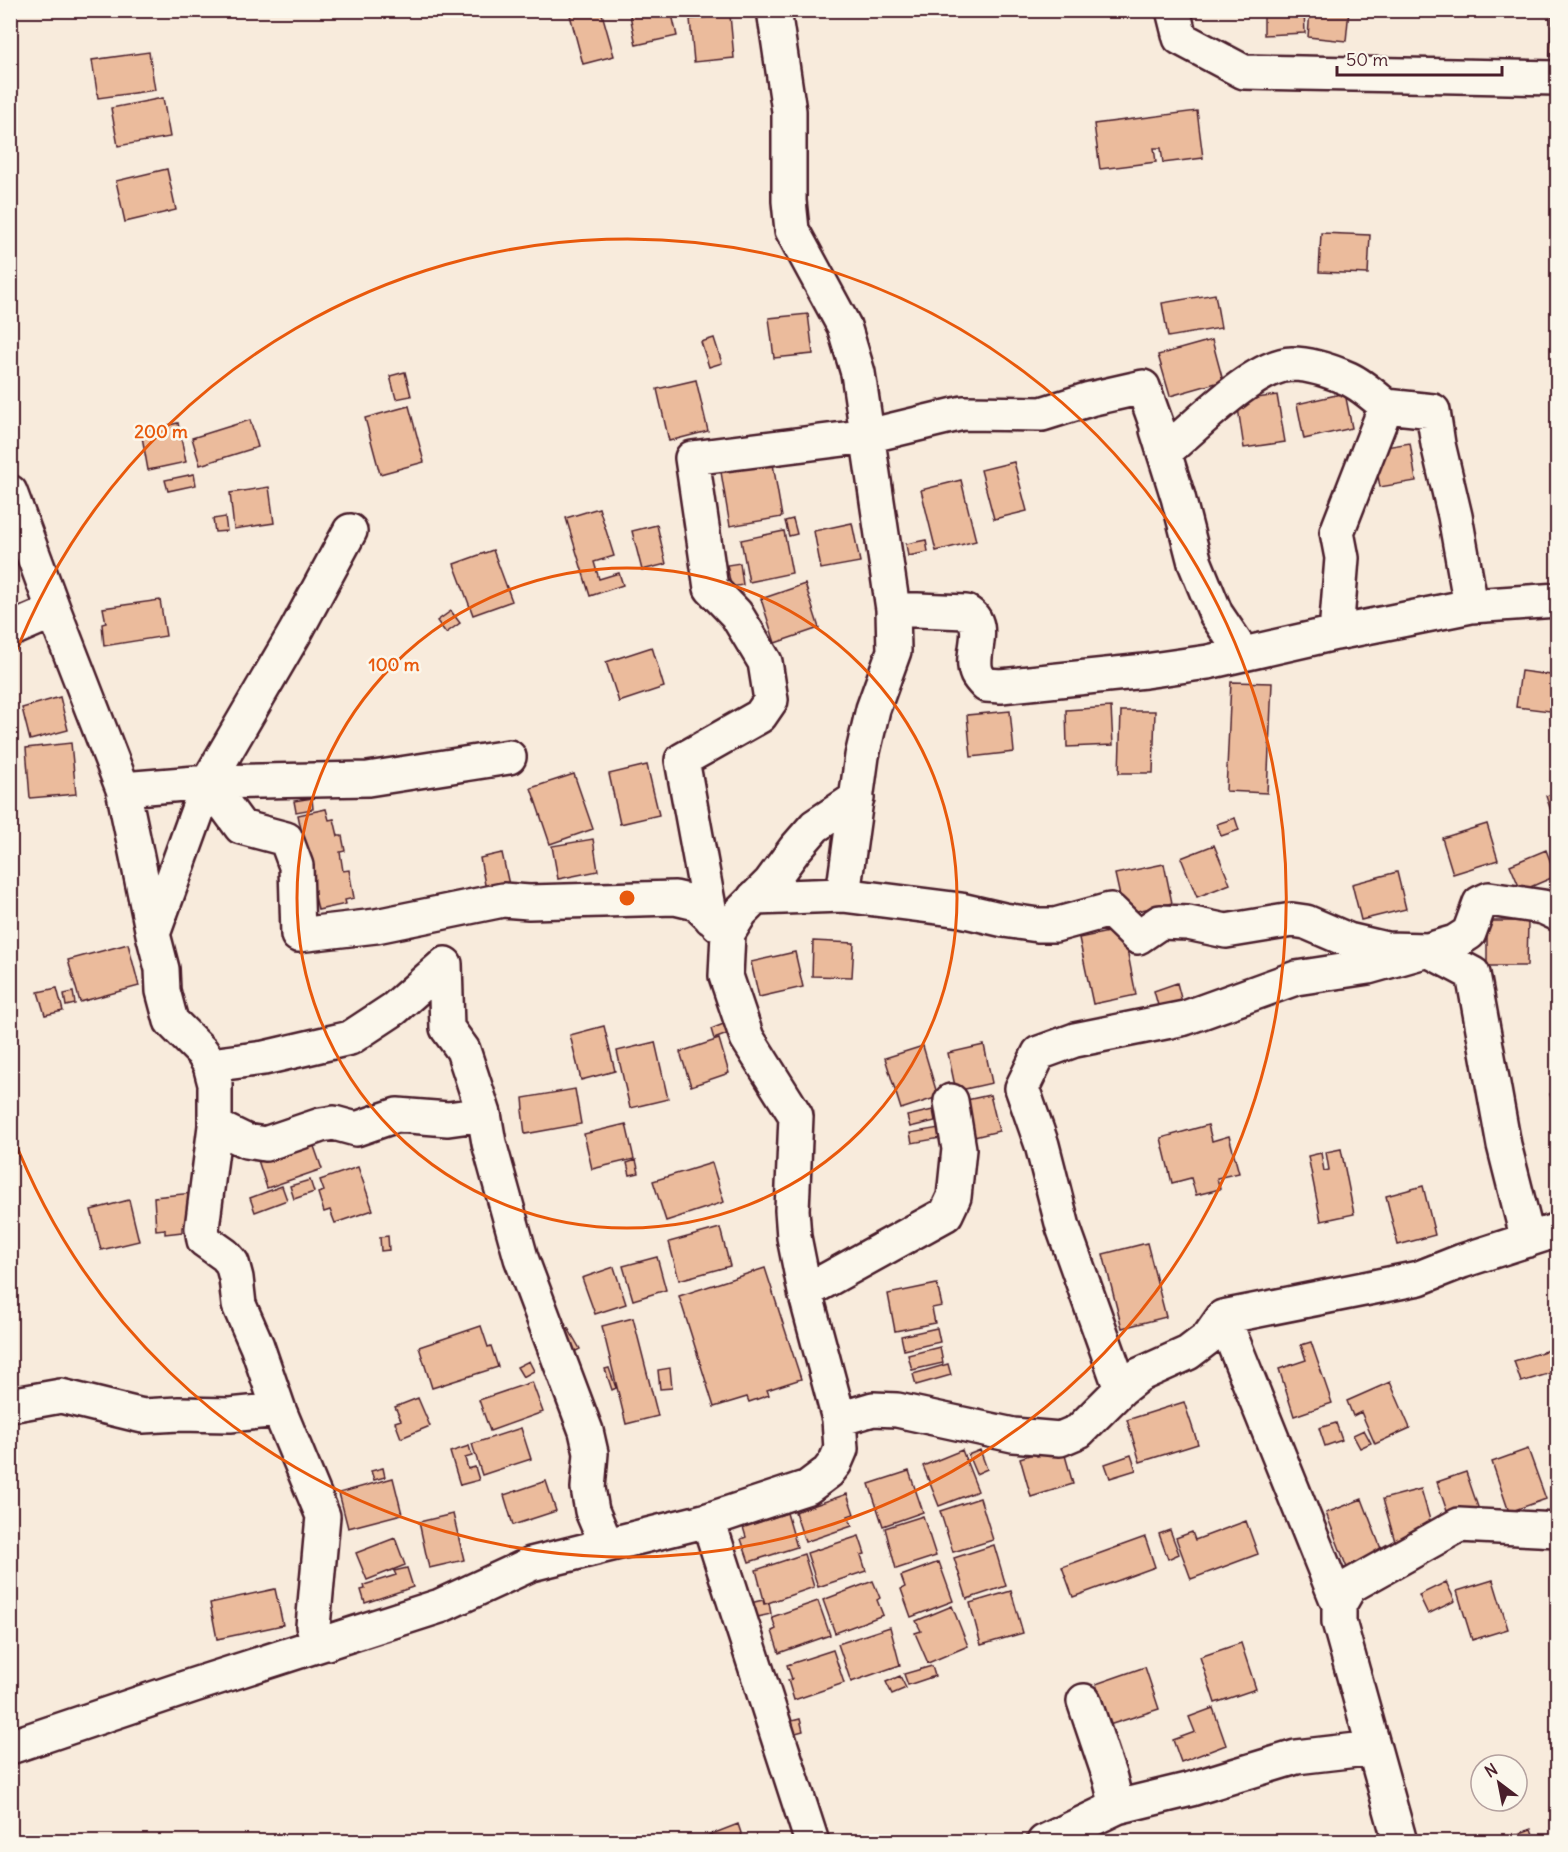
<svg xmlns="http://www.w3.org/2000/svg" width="1568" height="1852" font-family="Delius,sans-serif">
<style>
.building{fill:#ebbb9c;stroke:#4a1f2b;stroke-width:1.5}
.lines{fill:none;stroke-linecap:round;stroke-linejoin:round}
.minor-casing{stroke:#4a1f2b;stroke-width:38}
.minor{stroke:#fbf7ec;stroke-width:33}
.ring{fill:none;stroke:#e8590c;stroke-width:3}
.centre{fill:#e8590c;stroke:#fbf7ec;stroke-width:3}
.ring-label{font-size:18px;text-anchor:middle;font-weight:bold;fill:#e8590c;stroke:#fbf7ec;stroke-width:5;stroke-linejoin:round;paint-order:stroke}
</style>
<rect width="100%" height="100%" fill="#f8ebdc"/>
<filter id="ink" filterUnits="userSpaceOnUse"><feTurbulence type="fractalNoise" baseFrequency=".0167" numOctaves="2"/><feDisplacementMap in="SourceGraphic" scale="12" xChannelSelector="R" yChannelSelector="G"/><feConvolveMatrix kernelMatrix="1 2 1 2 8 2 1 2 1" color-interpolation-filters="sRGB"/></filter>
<g filter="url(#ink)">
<path class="building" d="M11 10H48L12 14Z
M588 10H601L614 56 583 64 570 15Z
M629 10H671L677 36 636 45Z
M1264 10H1304L1305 33 1264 35Z
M1310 10H1349L1346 41 1308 37Z
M1436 10H1480V12L1436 14Z
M1552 10H1558V57L1550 56Z
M730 15 734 58 694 62 690 19Z
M149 52 155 90 98 98 92 60Z
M163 98 170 137 118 146 111 108Z
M1197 111 1203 158 1163 163 1161 148H1154L1156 162 1100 169 1094 124Z
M167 169 176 210 125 222 116 181Z
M1321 233 1370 235 1368 274 1319 272Z
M1215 294 1221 328 1168 337 1162 303Z
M808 314 813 354 774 358 769 318Z
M714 338 722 363 709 367 701 342Z
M1212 340 1223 381 1170 396 1158 355Z
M405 372 411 396 396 399 390 376Z
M696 380 708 431 669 441 657 389Z
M1345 393 1352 428 1304 439 1297 404Z
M1277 395 1285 442 1244 448 1237 401Z
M409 406 424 462 380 474 365 418Z
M250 420 258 447 200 465 192 438Z
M178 423 186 462 148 470 141 431Z
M1410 443 1416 481 1380 487 1373 449Z
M1014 462 1027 511 994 519 981 470Z
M773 464 782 517 730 526 721 472Z
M194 474 196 485 168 491 165 480Z
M961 480 976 541 936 551 921 490Z
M269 487 274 523 234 529 230 493Z
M599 508 614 556 594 562 599 579 619 573 623 585 590 596 566 518Z
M225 517 227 531 215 532 213 519Z
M793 519 797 534 789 536 785 521Z
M852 523 860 562 821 569 814 531Z
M657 525 666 564 642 570 632 531Z
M784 531 792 573 749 582 741 540Z
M926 540 928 552 908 556 906 544Z
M493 550 512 601 473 615 454 564Z
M740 563 743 585 731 587 727 565Z
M805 584 819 628 775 643 761 599Z
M160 600 166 636 104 646 102 624 106 623 103 608Z
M451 611 460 623 446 633 437 621Z
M652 647 664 687 619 702 606 662Z
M1521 671 1558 676V712L1516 707Z
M1231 682 1272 683 1267 793 1226 791Z
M60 697 68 730 30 740 22 708Z
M1111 707 1113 745 1067 747 1066 710Z
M1010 711 1014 752 971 757 967 715Z
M1121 711H1155L1153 773H1119Z
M71 743 76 794 30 798 26 748Z
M647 765 659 815 620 824 609 774Z
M574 774 593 829 550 844 531 788Z
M1558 792V832L1546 796Z
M312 798 313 809 296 812 294 801Z
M326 809 329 820 334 819 338 836H342L345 851 340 852 343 871 349 870 354 898 345 900 346 904 318 910 298 815Z
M1235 818 1239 830 1221 836 1217 824Z
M1487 824 1498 860 1453 874 1442 838Z
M593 839 598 871 558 879 552 846Z
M1214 845 1230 884 1197 897 1181 858Z
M1546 850 1556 876 1521 891 1510 865Z
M502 853 509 885 486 890 480 858Z
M1164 864 1172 903 1124 914 1115 874Z
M1397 872 1406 909 1361 920 1352 884Z
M1487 921H1528L1527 966H1487Z
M1123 929 1136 995 1093 1004 1079 938Z
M813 941 854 943 852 977 812 976Z
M128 944 139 986 80 1002 68 960Z
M795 952 803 987 759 997 751 962Z
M1177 983 1182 1002 1159 1009 1154 991Z
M57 988 63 1011 45 1015 38 992Z
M73 992 75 1004 66 1006 64 994Z
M726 1023 730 1033 714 1039 711 1029Z
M604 1026 615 1071 581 1080 570 1035Z
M719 1039 729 1073 691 1086 680 1052Z
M655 1042 668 1099 630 1108 617 1051Z
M984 1045 992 1083 956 1091 948 1053Z
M923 1046 938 1097 901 1109 885 1058Z
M575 1089 581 1124 525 1134 522 1110 524 1109 523 1098Z
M1558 1092V1123L1550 1094Z
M990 1095 999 1131 966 1139 957 1102Z
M933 1110 935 1121 910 1127 907 1116Z
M626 1124 634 1159 592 1169 584 1134Z
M1208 1125 1212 1141 1229 1136 1239 1173 1217 1178 1220 1189 1196 1195 1191 1178 1172 1183 1161 1138Z
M939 1128 941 1138 912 1143 910 1133Z
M310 1135 322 1169 267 1188 256 1154Z
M1341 1149 1354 1214 1321 1221 1308 1156 1321 1153 1324 1171 1329 1170 1326 1152Z
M636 1160 639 1173 630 1175 627 1163Z
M712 1163 724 1202 666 1221 653 1181Z
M358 1167 373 1210 335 1223 330 1210 324 1212 318 1193 324 1191 320 1180Z
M310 1180 314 1192 294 1199 290 1186Z
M282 1186 287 1200 255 1212 250 1198Z
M1423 1186 1435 1235 1398 1245 1386 1196Z
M193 1193 196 1225 182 1227V1232L165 1234V1229L156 1230 154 1197Z
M129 1200 139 1241 101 1250 91 1210Z
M720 1228 730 1266 679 1280 669 1242Z
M388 1236 389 1250 381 1251 380 1237Z
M1147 1243 1166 1317 1122 1328 1103 1254Z
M657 1257 666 1290 633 1300 623 1266Z
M614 1267 626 1304 595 1314 582 1278Z
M765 1268 801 1379 767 1390 769 1395 749 1402 747 1397 714 1407 679 1296Z
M937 1284 942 1306 932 1308 935 1323 895 1331 888 1294Z
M633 1318 658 1416 626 1424 602 1326Z
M481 1326 488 1347 491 1346 498 1367 432 1388 419 1347Z
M568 1328 580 1349 568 1355 557 1334Z
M937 1328 940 1342 904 1350 901 1336Z
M1311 1342 1332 1403 1294 1416 1279 1369 1306 1360 1301 1345Z
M940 1347 943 1363 912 1370 908 1355Z
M1558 1347V1371L1521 1382 1514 1361Z
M529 1361 534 1371 523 1377 517 1367Z
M948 1364 951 1375 916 1385 913 1374Z
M609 1368 616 1388 612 1390 605 1369Z
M670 1368 672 1388 660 1389 658 1370Z
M532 1382 543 1412 490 1431 479 1400Z
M1390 1382 1410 1428 1375 1444 1361 1412 1353 1416 1347 1401Z
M418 1398 430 1426 401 1438 395 1422 401 1420 395 1407Z
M1184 1402 1198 1444 1140 1462 1127 1420Z
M1336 1423 1342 1440 1325 1446 1319 1428Z
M521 1428 531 1459 482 1475 472 1444Z
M1364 1430 1371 1443 1360 1448 1353 1435Z
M469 1446 472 1456 465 1458 468 1469 475 1467 479 1480 460 1485 450 1452Z
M1063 1448 1073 1484 1031 1497 1020 1458 1036 1453 1037 1456Z
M1528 1449 1546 1499 1509 1512 1492 1462Z
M962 1450 978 1491 939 1506 923 1466Z
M980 1450 987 1469 976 1474 968 1455Z
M1131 1455 1136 1470 1110 1478 1105 1464Z
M383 1468 385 1477 374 1480 371 1471Z
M909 1471 923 1512 883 1526 869 1484Z
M1466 1472 1479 1510 1450 1520 1437 1482Z
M393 1478 402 1514 348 1528 339 1493Z
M546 1481 556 1511 513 1525 504 1495Z
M1421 1489 1434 1534 1396 1545 1383 1499Z
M847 1494 854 1514 848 1516 852 1526 805 1542 795 1512Z
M980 1498 993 1540 953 1552 940 1511Z
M1362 1499 1383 1554 1347 1568 1326 1513Z
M787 1513 797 1547 749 1562 741 1539 746 1537 743 1527Z
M453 1514 464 1560 429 1568 419 1522Z
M923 1516 936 1556 896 1569 885 1528Z
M1246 1521 1258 1554 1191 1579 1176 1538 1192 1532 1195 1540Z
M1170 1530 1179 1554 1168 1559 1159 1534Z
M859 1536 865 1554 861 1555 866 1571 818 1587 807 1553Z
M1145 1537 1155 1567 1073 1597 1062 1567Z
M395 1538 405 1565 367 1580 356 1553Z
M994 1545 1006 1586 967 1599 954 1558Z
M804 1554 814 1587 765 1604 756 1570Z
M939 1562 953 1601 911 1617 901 1589 905 1587 901 1576Z
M407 1568 413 1587 365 1603 361 1590 365 1589 364 1585 396 1575 394 1571Z
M1493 1580 1508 1629 1472 1640 1457 1591Z
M873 1581 880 1598 877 1600 883 1615 835 1633 823 1600Z
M1446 1582 1455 1601 1428 1614 1419 1595Z
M275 1589 283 1625 217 1639 210 1603Z
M1011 1591 1023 1633 981 1645 970 1603Z
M763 1600 764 1604 769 1603 771 1614 753 1618 750 1603Z
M818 1601 830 1635 779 1653 772 1631 776 1629 772 1617Z
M952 1606 968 1646 928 1663 915 1633 921 1631 916 1621Z
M890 1627 900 1665 851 1682 838 1644Z
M1241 1643 1256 1689 1215 1703 1200 1657Z
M833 1650 844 1683 794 1700 788 1680 792 1679 787 1665Z
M932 1666 935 1676 908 1685 904 1674Z
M1145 1667 1159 1709 1109 1725 1096 1684Z
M900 1676 906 1688 892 1694 886 1682Z
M1213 1708 1226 1745 1181 1762 1173 1740 1195 1732 1189 1717Z
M800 1719 803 1731 788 1735 784 1723Z
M738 1824 744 1842H694V1841Z
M1531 1829 1536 1842H1499V1841Z"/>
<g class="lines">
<defs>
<path id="minor" d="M774 10 789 111V201L792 230 844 326 858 373 893 609 894 651 873 709 862 756 843 895
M1173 10 1180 38 1244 72 1558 78
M1386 406 1433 411 1438 444 1455 516 1471 606
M1157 430 1178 497 1195 563 1216 614 1243 654
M10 492 54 611
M893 609 966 612C990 625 968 655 977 674 979 678 983 682 986 685L1001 686 1145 671 1208 662 1336 633
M10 630 54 611 123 789 153 934
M208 782 241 827 286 839 296 866 298 935 376 926 503 900 529 902 675 898 696 903 719 925
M123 789 208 782 368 779 509 757
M754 898 843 895 961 910 1004 920 1038 925H1055L1110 910 1138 937 1160 922 1188 923 1226 931 1292 920 1306 922 1348 940 1386 949 1428 950 1455 942 1469 933 1480 903 1489 899 1543 907 1558 914
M711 918 682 760 760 716 771 700 765 662 736 614 711 588 692 458 868 436 963 413 1042 414 1090 399 1143 387 1166 451C1195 427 1254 365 1292 364 1310 364 1333 372 1349 379 1362 385 1375 397 1386 406L1337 532 1342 558 1336 633 1471 606 1558 600
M210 1065 264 1058 350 1038 394 1009 445 964 447 1028 463 1050 484 1114
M215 1126 246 1141 265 1144 321 1125 334 1123 356 1129 397 1115 448 1119 484 1114 489 1143 521 1258 586 1431 591 1453 588 1488 592 1511 606 1544
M805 1292 946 1214 954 1197 959 1149 951 1101
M1223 1317 1339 1605V1622L1400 1842
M1121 1389 1063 1227 1042 1145 1022 1088 1039 1053 1075 1040 1185 1018 1296 978 1368 967 1428 950 1473 974 1504 1145 1528 1240
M10 1405 61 1396 143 1416 179 1414 230 1415 279 1410
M839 1419 873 1409 897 1410 1013 1435 1060 1439 1079 1431 1121 1389 1139 1375 1188 1353 1209 1337 1223 1317 1419 1278 1462 1261 1558 1230
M708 1520 812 1842
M1339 1605 1350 1586 1459 1525 1558 1530
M327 1643 315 1633 313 1626 323 1516 279 1410 257 1346 239 1305 236 1278 232 1263 225 1255 204 1240 202 1228 215 1126V1084L210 1065 202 1052 171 1021 163 991 162 969 153 934 208 782 296 631 350 531
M10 1747 194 1685 440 1606 531 1564 708 1520 808 1487 828 1472 835 1463 841 1449 839 1419 805 1292 794 1237 792 1210 796 1116 747 1038 726 976 728 933 741 912 770 883 795 849 815 826 857 798
M1117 1807 1191 1789 1296 1757 1374 1748
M1044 1842 1117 1807 1110 1778 1084 1701"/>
</defs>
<use href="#minor" class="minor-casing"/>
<use href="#minor" class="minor"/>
</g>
</g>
<g class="ring">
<circle cx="627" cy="898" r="330"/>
<path d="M12 662A659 659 0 1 1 12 1134"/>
</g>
<circle cx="627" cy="898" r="9" class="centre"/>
<g class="ring-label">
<text x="161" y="438">200 m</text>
<text x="394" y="671">100 m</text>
</g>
<rect width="1568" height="1852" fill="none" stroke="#fbf7ec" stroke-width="36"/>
<rect x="18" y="18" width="1532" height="1816" fill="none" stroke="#4a1f2b" stroke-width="2" filter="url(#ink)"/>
<g transform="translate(1499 1783) rotate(328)"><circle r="28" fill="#fbf7ec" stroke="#b4a19f" stroke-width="1.5"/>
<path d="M0-4.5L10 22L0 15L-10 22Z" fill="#4a1f2b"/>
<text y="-9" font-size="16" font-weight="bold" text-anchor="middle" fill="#4a1f2b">N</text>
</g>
<path d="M1337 66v9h165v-9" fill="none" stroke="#4a1f2b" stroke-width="3"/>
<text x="1346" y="66" font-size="18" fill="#4a1f2b" stroke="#fbf7ec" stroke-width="4.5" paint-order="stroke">50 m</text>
</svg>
